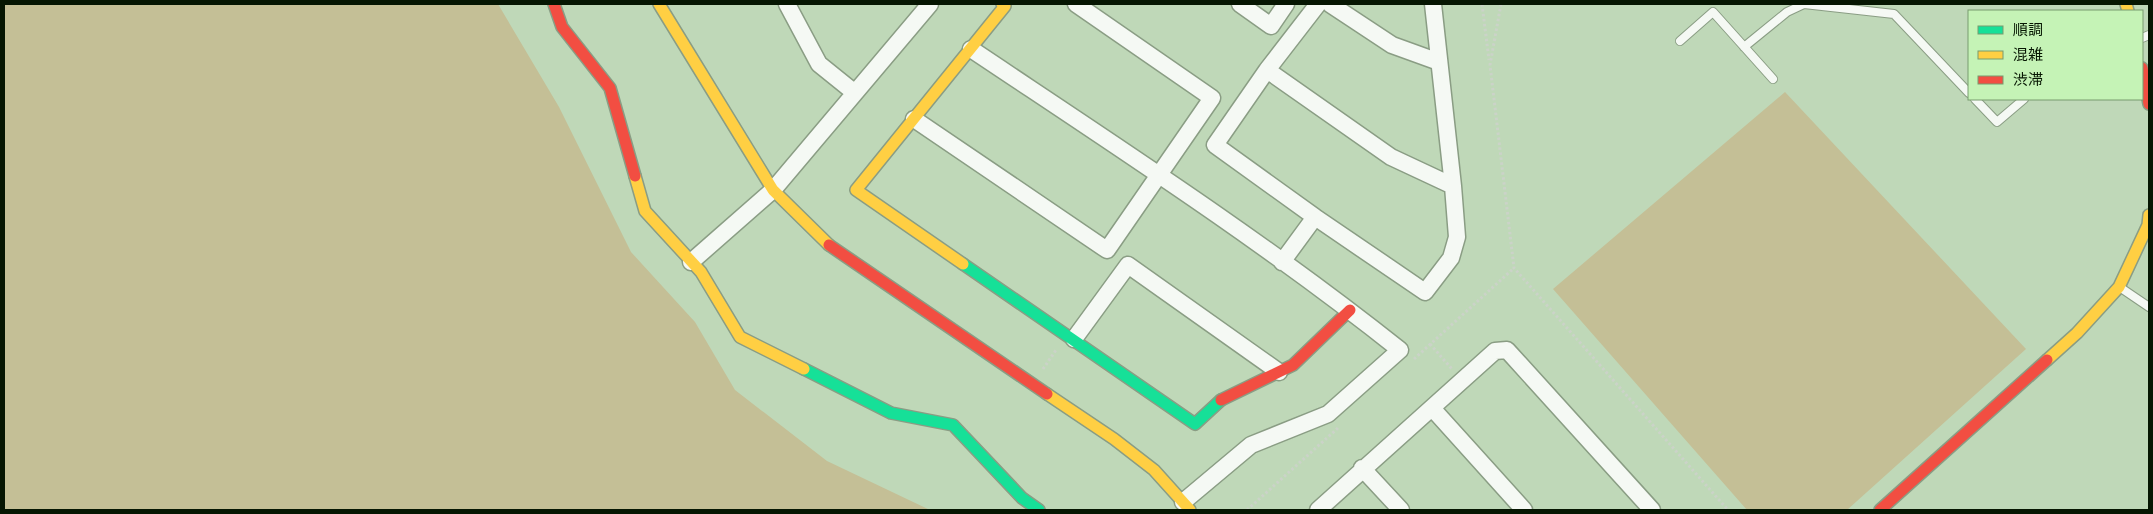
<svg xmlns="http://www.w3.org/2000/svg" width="2153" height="514" font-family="'Varela Round','Noto Sans JP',sans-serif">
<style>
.green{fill:#c4bf96}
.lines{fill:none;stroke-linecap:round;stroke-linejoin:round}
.lane-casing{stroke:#8a9d84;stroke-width:10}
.street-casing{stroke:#8a9d84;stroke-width:19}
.fast-casing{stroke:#8a9d84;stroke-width:14}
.slow-casing{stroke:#8a9d84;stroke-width:14}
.jam-casing{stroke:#8a9d84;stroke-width:14}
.path{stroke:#cbd3c8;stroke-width:3;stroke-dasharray:2.5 2.5;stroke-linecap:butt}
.lane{stroke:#f5f9f4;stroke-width:8}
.street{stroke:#f5f9f4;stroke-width:16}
.fast{stroke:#16e098;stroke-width:11}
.slow{stroke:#ffcf43;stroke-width:11}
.jam{stroke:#f24e42;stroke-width:11}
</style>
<rect width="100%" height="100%" fill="#bfd8b8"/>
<path class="green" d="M4 4H498L559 107 631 252 695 322 735 390 827 461 930 510H4Z
M1785 92 2026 349 1847 510H1747L1553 289Z"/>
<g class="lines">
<defs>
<path id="lane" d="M2142 38 2149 35
M1680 41 1713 12 1773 79
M1744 47 1787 12 1804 4 1894 14 1969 93
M1975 99 1997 122 2024 99
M2121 288 2149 307"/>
<path id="street" d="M787 4 819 64 855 93
M1240 4 1271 26 1286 4
M1330 4 1392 45 1439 62
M971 49C1116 146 1263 241 1400 350L1328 414 1251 445 1183 502
M1267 70 1391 157 1453 186 1433 4
M914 119 1107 250 1212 98 1076 4
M1315 217 1215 145 1267 70 1318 4
M691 262 773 190 930 4
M1282 262 1315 217 1425 292 1451 258 1457 237 1453 186
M1074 339 1128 265 1279 372
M1432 408 1524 510
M1362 468 1401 510
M1318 510 1495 351 1507 350 1652 510"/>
<path id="fast" d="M963 264 1195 424 1221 400
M804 369 891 413 953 425 1022 498 1039 510"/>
<path id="slow" d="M659 4 773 190 829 245
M2126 4 2128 11
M635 176 645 211 701 272 740 337 804 369
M963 264 856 190 1005 6 1002 4
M2047 360 2077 333 2119 287 2148 225 2149 215
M1047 394 1114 439 1154 470 1190 510"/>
<path id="jam" d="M554 4 562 27 610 88 635 176
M2142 68 2149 104
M829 245 1047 394
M1221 400 1293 365 1350 310
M1880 510 2047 360"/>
</defs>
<use href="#lane" class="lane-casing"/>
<use href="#street" class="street-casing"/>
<use href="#fast" class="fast-casing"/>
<use href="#slow" class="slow-casing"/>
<use href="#jam" class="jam-casing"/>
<path class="path" d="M1482 4 1489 60
M1501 4 1490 65 1514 268 1728 510
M1430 344 1452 369
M1414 359 1514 268
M1043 369 1056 350
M1247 510 1338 428"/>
<use href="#lane" class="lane"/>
<use href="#street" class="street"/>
<use href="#fast" class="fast"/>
<use href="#slow" class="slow"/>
<use href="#jam" class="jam"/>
</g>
<rect width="2153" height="514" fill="none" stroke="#061602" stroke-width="10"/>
<rect x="1968" y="10" width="175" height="90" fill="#c5f3b6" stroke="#799b6e"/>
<rect x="1978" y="26" width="25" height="8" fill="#16e098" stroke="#799b6e"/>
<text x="2013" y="35" font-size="15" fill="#061602">順調</text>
<rect x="1978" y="51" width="25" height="8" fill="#ffcf43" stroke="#799b6e"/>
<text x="2013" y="60" font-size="15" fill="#061602">混雑</text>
<rect x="1978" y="76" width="25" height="8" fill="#f24e42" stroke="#799b6e"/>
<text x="2013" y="85" font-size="15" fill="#061602">渋滞</text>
</svg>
